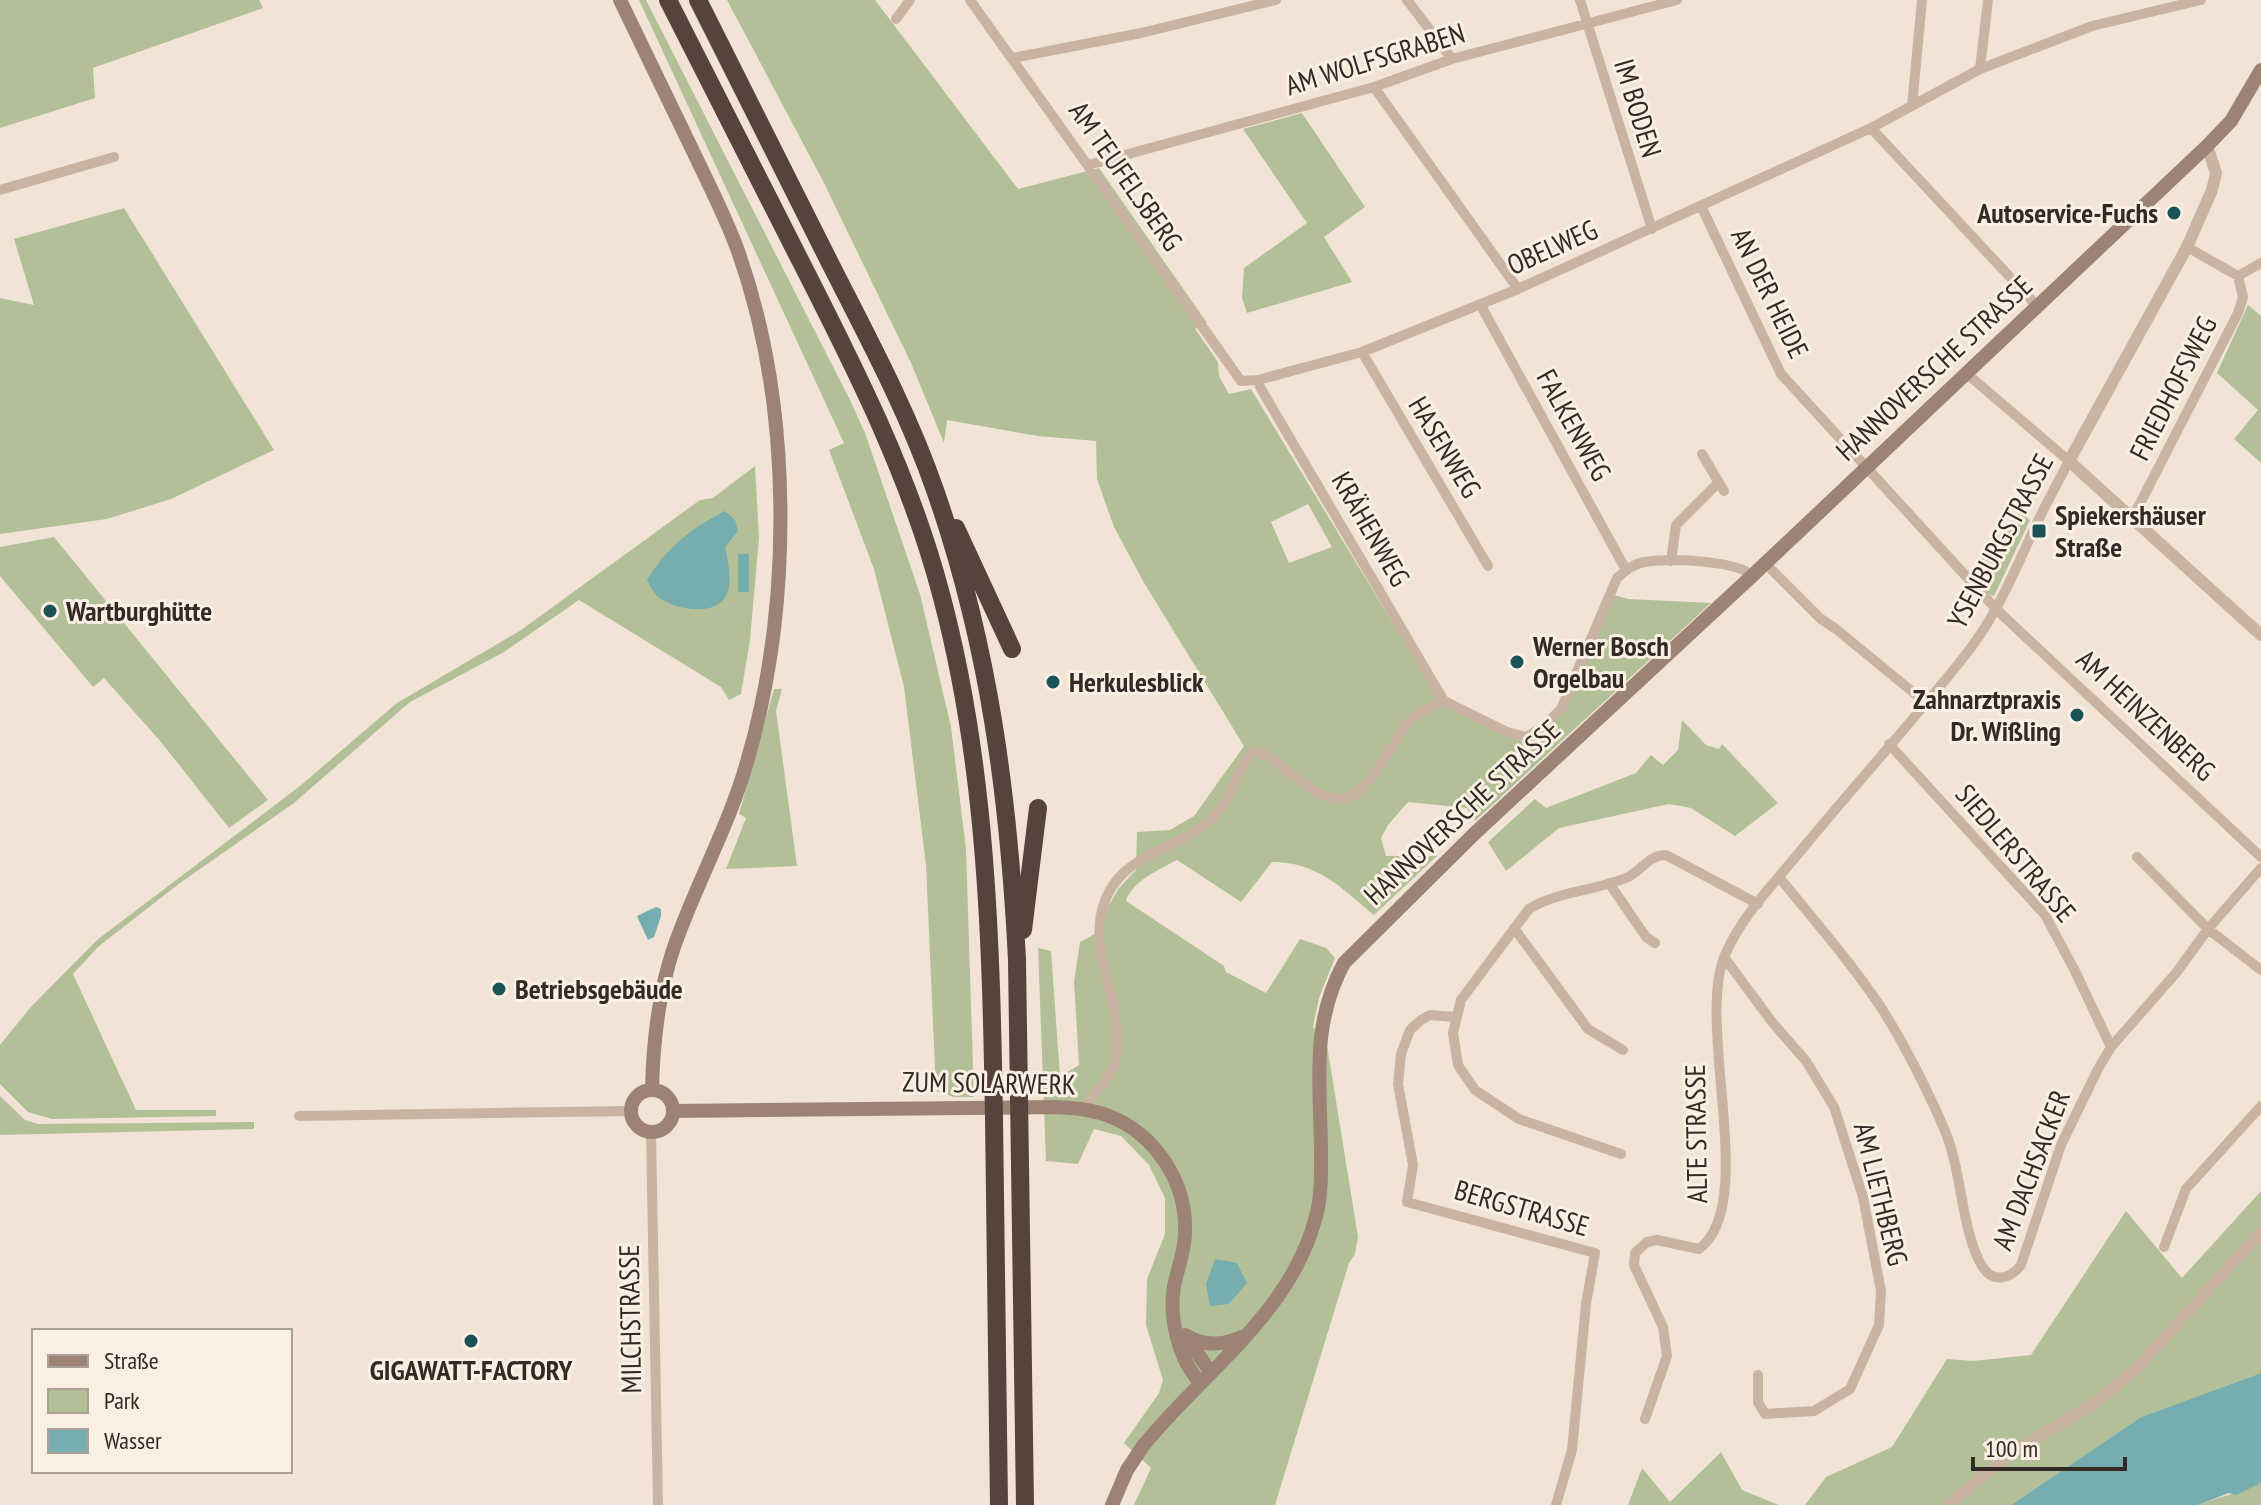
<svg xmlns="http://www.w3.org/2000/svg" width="2261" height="1505" font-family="'PT Sans Narrow',sans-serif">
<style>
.green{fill:#b3c097;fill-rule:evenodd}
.water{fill:#76adae}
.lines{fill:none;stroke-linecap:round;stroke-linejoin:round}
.minor{stroke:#c9b4a3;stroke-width:10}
.tertiary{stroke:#c9b4a3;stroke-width:12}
.secondary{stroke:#9c8375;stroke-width:14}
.motorway{stroke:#55433c;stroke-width:18}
.poi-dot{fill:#1b5255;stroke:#f9efe3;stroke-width:3}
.labels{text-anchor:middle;stroke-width:6;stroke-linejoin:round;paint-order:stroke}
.street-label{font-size:28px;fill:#342a25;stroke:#f9efe3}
.poi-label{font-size:28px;font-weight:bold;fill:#342a25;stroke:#f9efe3;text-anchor:start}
</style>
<rect width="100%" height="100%" fill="#f1e4d7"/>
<path class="green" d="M0 0H259L263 8 93 68 95 98 0 128Z
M639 0H646L851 402 865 433 920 594 951 727 966 849 974 1097H954L936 1091 926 865 904 687 874 569 829 450 844 443Z
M727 0H875L1018 189 1099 168 1207 323 1195 329 1218 362 1219 376 1229 394 1251 389 1432 688 1525 742 1544 732 1563 712 1614 595 1628 599 1711 603 1475 821 1467 808 1408 802 1388 825 1381 838 1386 856H1437L1374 915C1341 888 1318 862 1272 862L1241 902 1177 860C1160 869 1131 882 1126 901L1224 966 1226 972 1266 993 1300 939 1326 948 1335 958 1319 998 1313 1027 1327 1045 1358 1237 1355 1254 1349 1263 1275 1505H1134L1151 1468 1124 1443 1159 1393 1163 1380 1146 1325 1147 1279 1165 1234V1198L1149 1165 1121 1136 1094 1129 1078 1164 1046 1161 1038 948 1051 951 1060 1076 1079 1065 1074 982 1080 942 1102 930 1108 907 1119 888 1136 870 1137 832 1170 830 1194 816 1244 746 1143 581 1114 527 1097 479 1096 441 1038 436 947 420 944 443 911 363 823 181ZM1308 504 1332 547 1289 563 1271 522Z
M1302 113 1365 207 1324 237 1352 282 1247 313 1242 298 1244 268 1307 223 1243 129Z
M124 208 274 450 171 499 107 519 0 534V298L34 305 14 239Z
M2248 305 2261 316V463L2234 439 2258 410 2217 373Z
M755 466 759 538 750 640 741 694 729 700 721 687 579 600 504 652 410 702 294 803 180 883 99 946 73 974 136 1110H216V1116L52 1119 28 1112 0 1084V1045L30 1008 97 940 300 786 397 703 521 630 700 500 713 498ZM738 554H749V592H738Z
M2019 512 2030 520 1994 596 1985 592 1968 574Z
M54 537 268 800 229 828 161 742 104 678 93 687 0 576V547Z
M774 689H782L776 711 797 866 726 869 746 818 739 814Z
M1682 720 1706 745 1719 749 1722 744 1778 803 1735 836 1691 808 1669 804 1559 828 1506 871 1488 842 1535 799 1546 808 1636 773 1651 755 1663 765 1678 750Z
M0 1096 25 1120 38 1124 254 1122V1129L0 1135Z
M2261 1191V1373L2141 1417 2011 1505H1805L1826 1477 1892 1447 1947 1359 1973 1361 2031 1355 2126 1211 2182 1278Z
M1721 1452 1742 1490 1779 1505H1628L1642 1468 1670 1502Z
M2261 1483V1505H2198C2220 1496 2240 1493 2261 1483Z"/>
<path class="water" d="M725 511 735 520 738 531 725 547C728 561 733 584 726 596 713 618 673 609 657 596 653 592 650 585 647 580 667 548 691 528 725 511Z
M738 554H749V592H738Z
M656 907 661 909V916L654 937 648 940 637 916Z
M1215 1259 1237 1263 1247 1283 1229 1304 1210 1306 1206 1284Z
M2261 1373V1483L2236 1495 2229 1493 2198 1505H2011L2141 1417Z"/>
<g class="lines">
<path class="minor" d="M970 0 1241 381 1258 380 1362 352 1518 289 1871 128 1980 69 2092 26 2201 0
M1407 0 1452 59
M1580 0 1652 229
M896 19 910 0
M1013 58 1141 33 1276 0
M1980 69 1988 0
M1374 87 1518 289
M1912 106 1922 0
M1871 128 2037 306
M1088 165 1374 87 1452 59 1677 0
M0 190 114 157
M1701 206 1781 374 1997 610 2261 857
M2187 247 2238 276
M1480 304 1626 570
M1362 352 1488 566
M1258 380 1260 387 1444 701
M1702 454 1724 491
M2132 519 2238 313 2243 297 2238 276 2261 263
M1671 561 1676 525 1718 483
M1765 563 1821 619 1836 629 1925 702
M1889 744 2045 915 2074 969 2111 1047
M2137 857 2208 929 2261 970
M1779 877C1813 919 1850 961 1880 1006 1903 1041 1929 1093 1945 1131 1962 1171 1961 1230 1982 1266 1993 1284 2010 1279 2021 1265L2061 1145 2098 1069 2111 1047 2176 973 2208 929 2261 868
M1609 883 1646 937 1655 943
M1514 928 1588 1029 1623 1050
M1724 957 1772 1022 1806 1061 1834 1107 1863 1197 1881 1291 1879 1325 1850 1389 1814 1411 1765 1414 1758 1402V1375
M1455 1017 1430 1015 1421 1020 1410 1030 1401 1054 1398 1084 1413 1165 1407 1202 1595 1253 1586 1304 1572 1450 1556 1505
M1084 1109C1093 1094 1109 1081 1114 1064 1130 1014 1087 960 1103 907 1119 849 1186 851 1219 811 1231 796 1236 774 1248 757L1255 752 1262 753C1282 765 1310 793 1331 798 1371 808 1389 736 1416 715 1424 709 1436 706 1444 701L1507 732 1526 737 1543 727 1561 709 1617 578C1625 571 1633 564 1644 562 1671 558 1731 560 1753 575
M299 1116 630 1111
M651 1133 658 1505
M1621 1154 1519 1119 1475 1090 1458 1065 1453 1033 1461 1000 1529 909C1558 891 1596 891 1628 877 1642 870 1649 855 1666 855L1758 904
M2164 1247 2186 1189 2261 1106
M1645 1419 1667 1356 1663 1327 1634 1265 1635 1253 1647 1242 1657 1240 1699 1249C1759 1205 1695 1025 1725 955 1742 915 1776 881 1803 848 1856 784 1912 722 1963 658 1996 618 2014 572 2036 525 2046 504 2058 482 2069 461L1966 373"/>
<path class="tertiary" d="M2207 146 2216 173 2212 190 2187 247 2069 461 2261 635
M1949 1505 2006 1456 2095 1403 2139 1366 2261 1232"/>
<path class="secondary" d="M620 0C644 49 667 98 691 147 707 181 725 215 738 251 793 406 793 605 747 762 729 826 696 884 674 947 659 991 653 1043 652 1090
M631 1111a21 21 0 1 1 42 0a21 21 0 1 1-42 0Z
M673 1111 1054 1107C1073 1108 1091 1109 1109 1116 1155 1134 1187 1182 1185 1232 1185 1251 1178 1267 1174 1286 1169 1317 1178 1360 1201 1383
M1185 1335C1203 1346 1222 1346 1241 1337
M1187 1338 1211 1373
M1112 1505 1127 1470 1143 1446C1202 1373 1289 1315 1315 1220 1322 1197 1321 1172 1321 1148 1320 1081 1311 1024 1344 963L1473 835 1753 575 2207 146 2231 121 2261 70"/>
<path class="motorway" d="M668 0C712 87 756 173 800 260 855 368 910 476 941 594 987 766 991 941 994 1118 996 1247 998 1376 999 1505
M698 0C742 88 787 177 831 265 868 338 908 412 935 490 989 644 1009 798 1017 960L1025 1505
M956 528 1012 649
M1023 930 1038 808"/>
</g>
<g class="poi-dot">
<circle cx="2174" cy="213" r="8"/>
<rect x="2031" y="523" width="16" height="16" rx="4"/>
<circle cx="50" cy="611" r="8"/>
<circle cx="1517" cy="662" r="8"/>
<circle cx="1053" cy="682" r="8"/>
<circle cx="2077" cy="715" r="8"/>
<circle cx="499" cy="989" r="8"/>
<circle cx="471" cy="1341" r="8"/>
</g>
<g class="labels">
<g class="street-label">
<text transform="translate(1375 59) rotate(-17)" y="10">AM WOLFSGRABEN</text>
<text transform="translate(1638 108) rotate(73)" y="10">IM BODEN</text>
<text transform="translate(1126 176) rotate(55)" y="10">AM TEUFELSBERG</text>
<text transform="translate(1552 247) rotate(-24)" y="10">OBELWEG</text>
<text transform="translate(1770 293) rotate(64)" y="10">AN DER HEIDE</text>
<text transform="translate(1934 368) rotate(-43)" y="10">HANNOVERSCHE STRASSE</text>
<text transform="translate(2173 388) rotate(-63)" y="10">FRIEDHOFSWEG</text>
<text transform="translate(1574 425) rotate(61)" y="10">FALKENWEG</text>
<text transform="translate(1445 447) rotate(59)" y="10">HASENWEG</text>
<text transform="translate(1371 529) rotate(60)" y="10">KRÄHENWEG</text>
<text transform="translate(2000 541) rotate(-62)" y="10">YSENBURGSTRASSE</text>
<text transform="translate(2146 715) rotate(43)" y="10">AM HEINZENBERG</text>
<text transform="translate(1462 812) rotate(-43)" y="10">HANNOVERSCHE STRASSE</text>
<text transform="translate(2016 853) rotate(50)" y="10">SIEDLERSTRASSE</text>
<text transform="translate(989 1083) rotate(1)" y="10">ZUM SOLARWERK</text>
<text transform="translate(1696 1134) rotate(-91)" y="10">ALTE STRASSE</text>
<text transform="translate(2031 1170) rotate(-69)" y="10">AM DACHSACKER</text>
<text transform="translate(1881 1194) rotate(76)" y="10">AM LIETHBERG</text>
<text transform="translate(1522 1208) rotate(16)" y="10">BERGSTRASSE</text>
<text transform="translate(630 1319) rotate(-91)" y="10">MILCHSTRASSE</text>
</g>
<g class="poi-label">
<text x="2158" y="223" text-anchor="end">Autoservice-Fuchs</text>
<text x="2055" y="525">Spiekershäuser<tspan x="2055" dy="32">Straße</tspan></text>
<text x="66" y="621">Wartburghütte</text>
<text x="1533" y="656">Werner Bosch<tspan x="1533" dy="32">Orgelbau</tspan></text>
<text x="1069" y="692">Herkulesblick</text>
<text x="2061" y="709" text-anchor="end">Zahnarztpraxis<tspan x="2061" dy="32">Dr. Wißling</tspan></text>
<text x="515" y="999">Betriebsgebäude</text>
<text x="471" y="1380" text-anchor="middle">GIGAWATT-FACTORY</text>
</g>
</g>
<rect x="32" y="1329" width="260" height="144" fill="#f9efe3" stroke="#aaa097" stroke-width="2"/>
<rect x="48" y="1355" width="40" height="12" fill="#9c8375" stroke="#aaa097" stroke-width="2"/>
<text x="104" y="1369" font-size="24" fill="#342a25">Straße</text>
<rect x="48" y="1389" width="40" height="24" fill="#b3c097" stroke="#aaa097" stroke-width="2"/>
<text x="104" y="1409" font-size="24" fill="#342a25">Park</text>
<rect x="48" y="1429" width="40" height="24" fill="#76adae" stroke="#aaa097" stroke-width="2"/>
<text x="104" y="1449" font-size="24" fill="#342a25">Wasser</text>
<path d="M1973 1457v12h152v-12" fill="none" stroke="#342a25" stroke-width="4"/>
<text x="1985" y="1457" font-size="24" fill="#342a25" stroke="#f9efe3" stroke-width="6" paint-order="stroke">100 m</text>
</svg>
